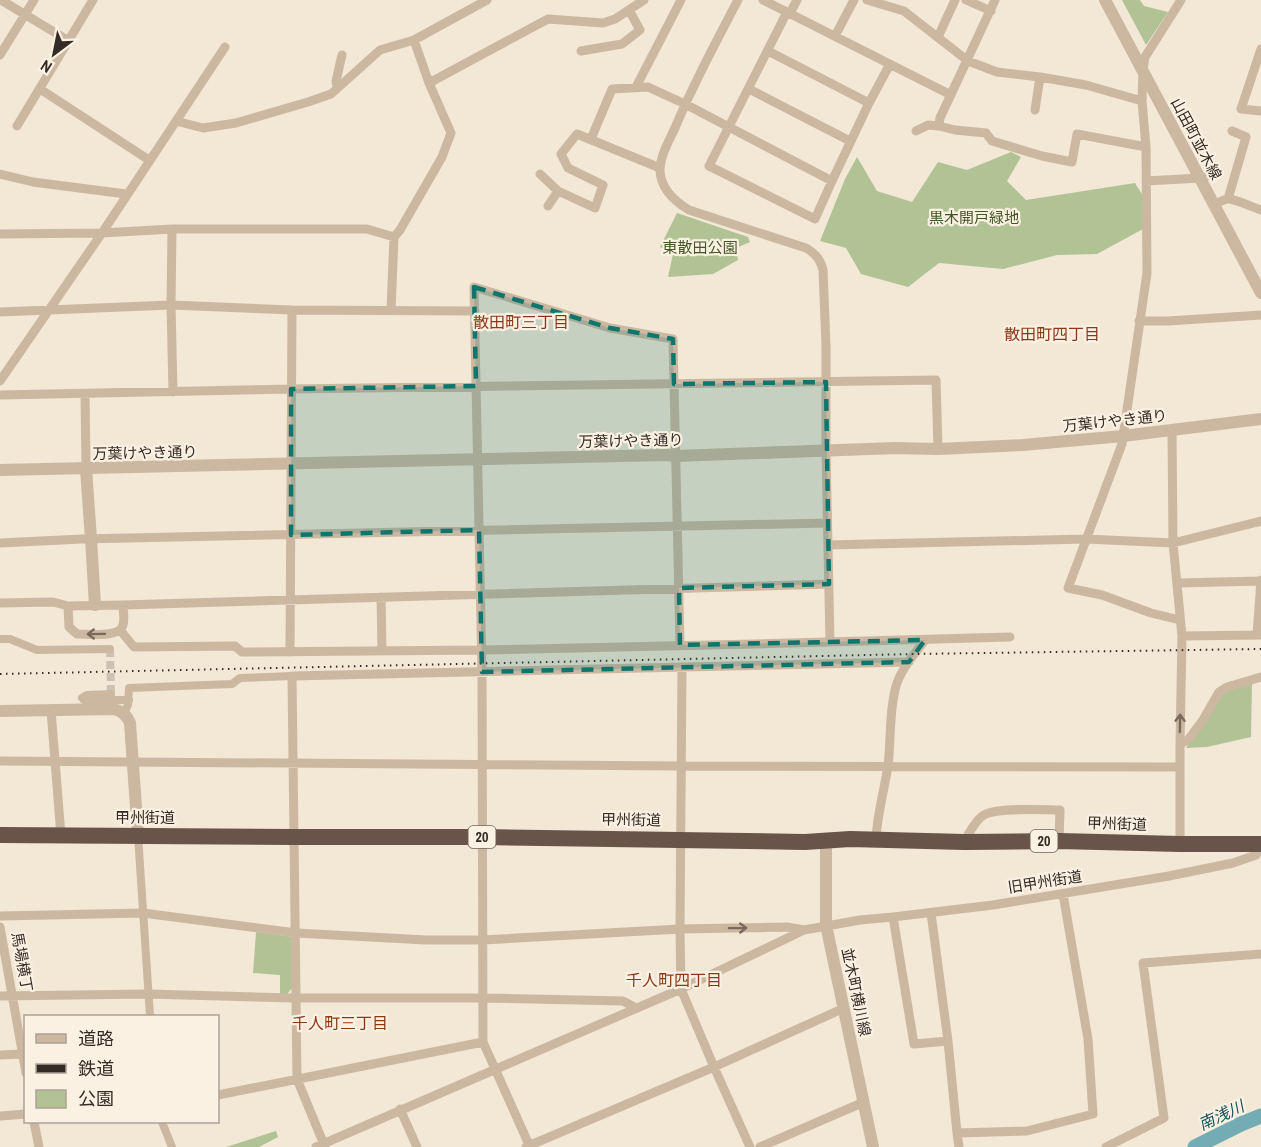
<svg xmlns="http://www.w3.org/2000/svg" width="1261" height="1147" font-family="'Archivo Narrow','Noto Sans JP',sans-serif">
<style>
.green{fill:#b1c395}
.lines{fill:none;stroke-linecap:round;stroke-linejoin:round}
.river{stroke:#73adb3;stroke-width:15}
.pedestrian-tunnel{stroke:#cdc1b3;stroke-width:8;stroke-dasharray:8 4;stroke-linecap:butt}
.pedestrian{stroke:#ccb7a1;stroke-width:8}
.minor{stroke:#ccb7a1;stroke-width:9}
.tertiary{stroke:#ccb7a1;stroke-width:12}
.trunk{stroke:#685448;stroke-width:16}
.rail{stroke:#352b25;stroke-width:2;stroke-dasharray:1.5 4.5;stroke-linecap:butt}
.oneway{stroke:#796a5d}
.marked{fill:#0f766e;fill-opacity:0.2;stroke:#0f766e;stroke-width:4.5;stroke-dasharray:12 8;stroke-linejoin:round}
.labels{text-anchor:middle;stroke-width:4.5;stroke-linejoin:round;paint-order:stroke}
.shield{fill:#fbf1e3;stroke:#70665e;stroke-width:1.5}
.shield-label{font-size:14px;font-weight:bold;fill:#352b25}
.street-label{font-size:15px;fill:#352b25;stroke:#fbf1e3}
.park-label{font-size:15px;fill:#425626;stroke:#fbf1e3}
.neighbourhood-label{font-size:16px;fill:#8c3817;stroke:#fbf1e3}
.water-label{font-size:16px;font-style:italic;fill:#17535a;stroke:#fbf1e3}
</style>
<rect width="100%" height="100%" fill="#f3e7d6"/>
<path class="green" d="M1122 0H1140L1144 6 1168 12 1146 45Z
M1011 152 1021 157 1007 181 1026 200 1135 183 1145 199 1143 229 1097 254 1057 255 1003 269 939 263 908 287 861 274 846 248 820 241 845 179 857 157 877 191 912 202 938 162 967 170Z
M677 213 748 237 750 242 736 248 738 260 713 274 668 277 673 254 660 247Z
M1252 683 1251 737 1207 747 1186 748 1222 695 1230 689Z
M256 932 293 937 292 988 287 994H280V975L253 973Z
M276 1131 278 1137 259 1147H226Z"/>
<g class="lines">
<path class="river" d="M1195 1147 1241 1124 1261 1116"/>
<path class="pedestrian-tunnel" d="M110 649 111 694"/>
<path class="pedestrian" d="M0 639H10L37 650 110 649
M111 694 87 695 82 698 84 700H129
M124 713 128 705 129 688 232 684 240 678 292 676
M138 835 150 1016
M162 1122 172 1147"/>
<path class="minor" d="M1 0 69 41
M738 0C716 42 693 84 675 128 669 141 660 156 660 171 661 189 674 201 689 210L806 248C816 254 820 259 823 270L826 346V451L830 642
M763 0 951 95
M867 0 904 11 968 61 997 72 1040 77 1086 85 1142 101
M966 0 991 11
M995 0 940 118 939 126 955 130 986 133 992 141 1042 156 1072 162 1077 134 1146 147
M787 12 709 166 815 219 832 181
M790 13 797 0
M835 36 854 0
M938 37 955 0
M1261 49 1241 109 1261 111
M581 51 622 44 640 30 629 10
M768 51 869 103
M0 55 34 0
M429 83 548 19 603 23 615 19 644 0
M337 87 336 81 342 55
M636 87 681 0
M40 89 149 160
M749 89 850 141
M1035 110 1040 77
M176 121 203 128 236 123 308 102 331 94 380 50 414 40 487 0
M17 126 93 0
M916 131 928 125 939 126
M591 139 612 89 648 87 685 104 832 181 869 103 890 64
M0 174 33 182 126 194
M540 174 558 191
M1146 181 1200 178 1207 176
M1228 199 1246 137 1232 131
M1214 205C1218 203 1223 199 1228 199 1233 198 1254 208 1261 210
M548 206 558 191 595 208 603 185 568 168 561 154 577 134 660 168
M172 229 171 305 173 392
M0 234 102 233 172 229H367L394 237
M391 310 394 237 400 230 442 157 451 133 429 83 414 40
M0 312 171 305 292 310 475 311
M1139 321H1168L1261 315
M0 381 102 233 225 47
M85 394 86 469
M0 395 291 389 936 380 938 449
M1172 431 1173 543 1182 636 1180 744V844
M0 543 82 539 827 523
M828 545 1086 539 1173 543 1261 521
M1178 583 1261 581
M381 597 382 650
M0 603 53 602 68 606 123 605 829 584
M68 606 69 627 77 634C88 634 120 638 123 625 125 619 123 611 123 605
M1180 620 1151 613 1102 595 1068 588 1122 444 1147 273 1146 147 1142 101 1143 69 1145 57 1181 0
M120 630 134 647 235 646 242 652 482 650 755 644 1010 637
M1257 635 1261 580
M1182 636 1261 635
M290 652 292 310
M682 668 680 929 681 989 714 1067 750 1147
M51 710 61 836
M1180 744 1188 740 1203 720 1219 692 1227 687 1261 677
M0 761 681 766 1180 767
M876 840C877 815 884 791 888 766 891 742 889 700 899 678 905 664 916 652 925 640
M964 842C968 835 976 819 984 815 997 807 1044 810 1060 810L1059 841
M931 913 948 1041 957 1133 1027 1131 1093 1114 1088 1039 1063 894
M0 916 143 913 296 933 426 940H483L680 929 787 927 804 930
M893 917 914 1044 948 1041
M0 927 26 1073
M0 996 148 994 295 998H484L623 1001 636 1008
M0 1055 22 1054
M218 1095 483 1042
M400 1109 417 1147
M0 1116 26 1114
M34 1122 39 1147
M957 1133 959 1147
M316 1147 681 989 804 930 860 920 893 917 993 905 1169 876 1233 863 1256 855 1261 847
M325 1147 297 1079 292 676 909 662
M526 1147 714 1067 844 1008
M530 1147 483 1042 482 672 474 287 610 328 673 339 680 645
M760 1147 864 1102
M1106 1147 1164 1118 1143 963 1261 954"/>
<path class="tertiary" d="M1105 0 1261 293
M86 469 91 539 95 605
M0 470 667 455 676 456 896 448 938 449 1023 445 1123 436 1261 419
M0 711 114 709C122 711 127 715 130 723L138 835
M826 841V925L873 1147"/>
<path class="trunk" d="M0 835 294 837H483L805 842 850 839 964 842 1059 841 1180 844H1261"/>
<path class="rail" d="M0 674 914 654 1261 649"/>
</g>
<defs><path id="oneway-shaft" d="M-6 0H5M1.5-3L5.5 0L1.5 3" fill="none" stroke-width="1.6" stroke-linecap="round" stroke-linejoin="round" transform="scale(1.5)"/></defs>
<g class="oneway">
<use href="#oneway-shaft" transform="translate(96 634) rotate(179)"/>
<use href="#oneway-shaft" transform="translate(1180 723) rotate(-89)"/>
<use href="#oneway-shaft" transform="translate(738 928) rotate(-1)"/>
</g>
<path class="marked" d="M474 287 610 328 673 339 674 384 826 382 829 584 679 588 680 645 925 640 909 662 482 672 479 530 291 535V389L476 386Z"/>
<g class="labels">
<g class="shield">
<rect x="468.5" y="826" width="27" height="22" rx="4.5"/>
<rect x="1030.5" y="830" width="27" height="22" rx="4.5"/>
</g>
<g class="shield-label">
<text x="482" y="842">20</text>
<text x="1044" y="846">20</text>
</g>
<g class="street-label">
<text transform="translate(1196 139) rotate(62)" y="5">山田町並木線</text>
<text transform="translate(1115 421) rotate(-6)" y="5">万葉けやき通り</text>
<text transform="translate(631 441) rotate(-1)" y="5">万葉けやき通り</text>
<text transform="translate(145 453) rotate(-1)" y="5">万葉けやき通り</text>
<text x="145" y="823">甲州街道</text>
<text transform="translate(631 820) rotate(1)" y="5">甲州街道</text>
<text transform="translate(1117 824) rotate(2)" y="5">甲州街道</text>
<text transform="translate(1045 882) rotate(-9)" y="5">旧甲州街道</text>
<text transform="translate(22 962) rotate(80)" y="5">馬場横丁</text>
<text transform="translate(856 992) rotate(78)" y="5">並木町横川線</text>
</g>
<g class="park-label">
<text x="974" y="223">黒木開戸緑地</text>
<text x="700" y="253">東散田公園</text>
</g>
<g class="neighbourhood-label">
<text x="521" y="328">散田町三丁目</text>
<text x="1052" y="340">散田町四丁目</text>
<text x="674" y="986">千人町四丁目</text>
<text x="340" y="1029">千人町三丁目</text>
</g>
<g class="water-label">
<text transform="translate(1221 1115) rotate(-25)" y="6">南浅川</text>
</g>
</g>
<rect x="24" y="1015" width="195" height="108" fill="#fbf1e3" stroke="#aca297" stroke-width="1.5"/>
<rect x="36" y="1034" width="30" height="9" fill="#ccb7a1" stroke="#aca297" stroke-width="1.5"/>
<text x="78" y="1045" font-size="18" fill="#352b25">道路</text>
<rect x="36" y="1064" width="30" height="9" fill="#352b25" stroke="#aca297" stroke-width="1.5"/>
<text x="78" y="1075" font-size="18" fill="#352b25">鉄道</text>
<rect x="36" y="1090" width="30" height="18" fill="#b1c395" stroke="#aca297" stroke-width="1.5"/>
<text x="78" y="1105" font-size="18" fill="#352b25">公園</text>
<g transform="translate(54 54) rotate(212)" stroke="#fbf1e3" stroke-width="4.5" paint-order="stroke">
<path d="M0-4.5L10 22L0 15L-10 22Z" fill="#352b25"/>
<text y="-9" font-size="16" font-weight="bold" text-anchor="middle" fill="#352b25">N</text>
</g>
</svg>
